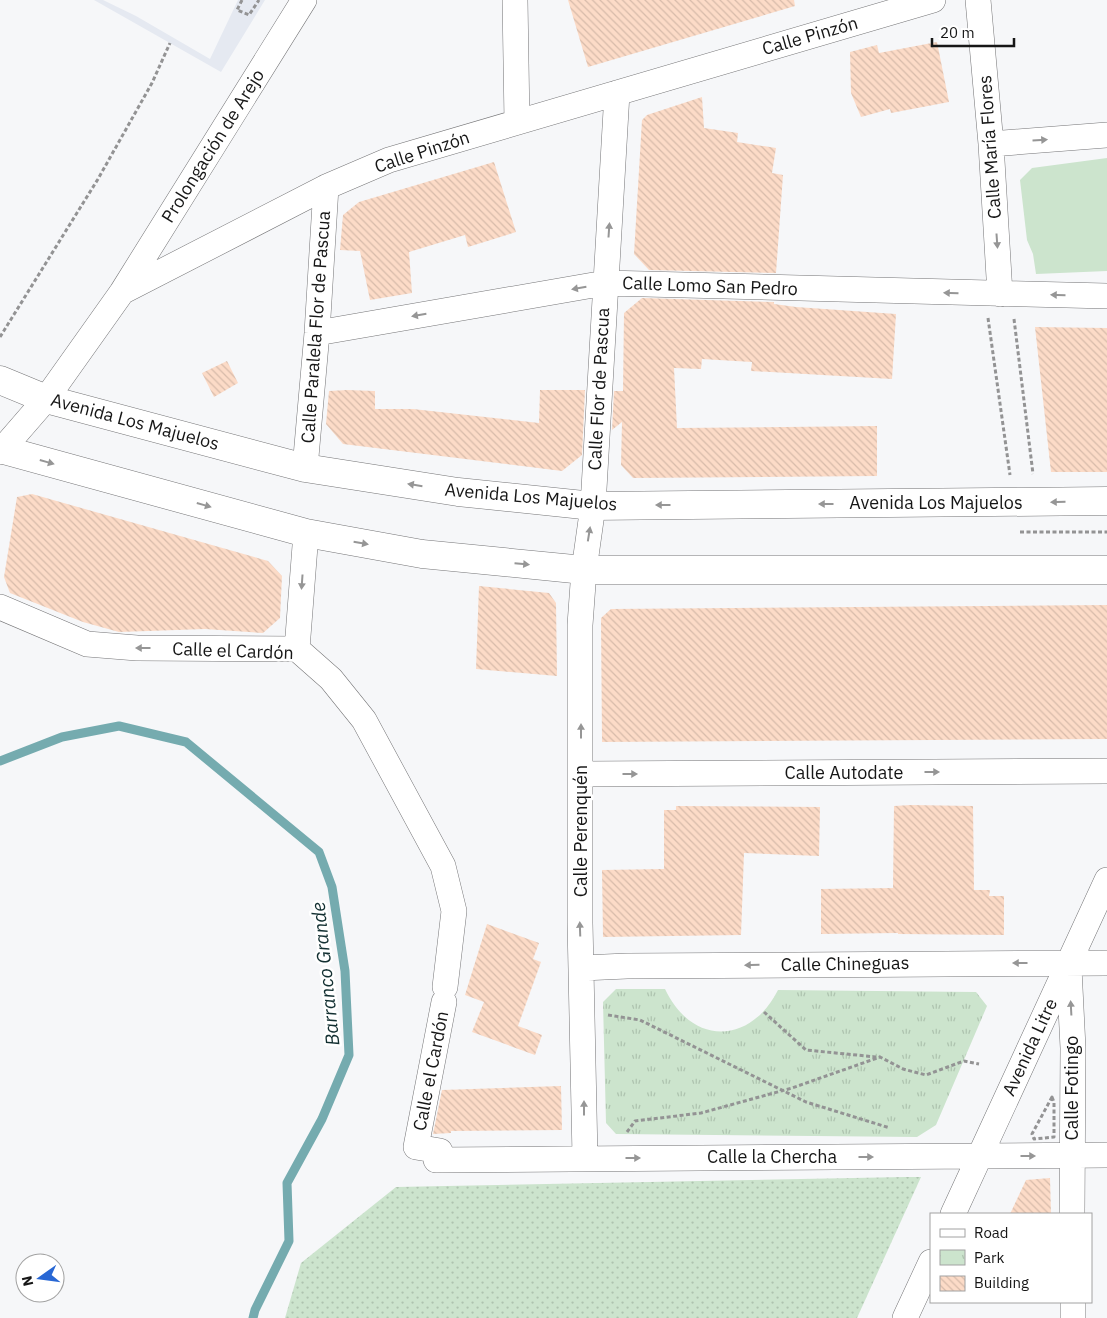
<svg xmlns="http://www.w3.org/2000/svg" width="1107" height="1318" font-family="'IBM Plex Sans',sans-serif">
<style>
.built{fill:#e5e9f1}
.grass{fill:url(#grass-dots)}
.park{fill:url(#park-tufts)}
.pitch{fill:#cce4cd}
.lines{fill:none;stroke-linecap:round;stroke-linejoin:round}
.stream{stroke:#75abaf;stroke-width:9}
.building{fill:url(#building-back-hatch)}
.street-casing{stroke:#757577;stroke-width:26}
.secondary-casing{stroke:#757577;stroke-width:29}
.path{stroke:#939394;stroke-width:3;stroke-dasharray:4 2.5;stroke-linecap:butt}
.street{stroke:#fff;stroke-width:25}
.secondary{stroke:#fff;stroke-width:28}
.oneway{fill:#969696}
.labels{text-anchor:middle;stroke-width:5;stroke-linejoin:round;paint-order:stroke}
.street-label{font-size:18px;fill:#161616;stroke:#fff}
.water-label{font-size:19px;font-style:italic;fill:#122f31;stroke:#fff}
</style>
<defs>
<pattern id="grass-dots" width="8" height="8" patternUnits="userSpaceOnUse" patternTransform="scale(1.25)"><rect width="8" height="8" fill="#cce4cd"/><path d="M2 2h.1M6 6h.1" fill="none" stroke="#aec3af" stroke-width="1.8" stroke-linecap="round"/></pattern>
<pattern id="park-tufts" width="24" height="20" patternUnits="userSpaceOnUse" patternTransform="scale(1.25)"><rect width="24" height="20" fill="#cce4cd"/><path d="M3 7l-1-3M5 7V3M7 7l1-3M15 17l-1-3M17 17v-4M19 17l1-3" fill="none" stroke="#aec3af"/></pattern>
<pattern id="building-back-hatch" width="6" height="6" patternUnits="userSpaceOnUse" patternTransform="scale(1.25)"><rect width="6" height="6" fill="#fcdbc7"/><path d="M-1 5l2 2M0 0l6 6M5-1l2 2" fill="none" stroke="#d7bbaa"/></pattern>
</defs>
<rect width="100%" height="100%" fill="#f6f7f9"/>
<path class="built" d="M94 0H103L136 16 210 59 238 0H265L221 72Z"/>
<path class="grass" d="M905 1177H921L857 1318H285L301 1263 396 1187Z"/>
<path class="park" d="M616 989H665C692 1046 750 1045 778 990L976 992 987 1006 936 1125 917 1137 616 1134 606 1123 603 1002Z"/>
<path class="pitch" d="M1107 158V271L1036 274 1033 254 1027 240 1020 180 1032 168Z"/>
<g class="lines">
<path class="stream" d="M0 761 62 737 119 726 186 742 319 852 332 887 345 971 349 1055 322 1119 287 1183 289 1241 255 1310 253 1318"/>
</g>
<path class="building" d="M568 0H794L795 6 588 67Z
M937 42 949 102 891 113 890 109 861 117 851 93 850 52 877 45 879 53Z
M702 97 704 128 738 133 737 142 776 148 772 173 783 175 776 273 649 270 634 254 642 120 647 115Z
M494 162 516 232 468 247 465 235 409 252 412 293 370 300 360 251 340 250 343 215 359 202Z
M642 298 774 302V304L796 307 896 314 892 379 751 371 752 362 702 359 701 369 674 368 677 428 877 426V476L633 478 621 465 622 422 612 430 614 391H623L624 313Z
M1035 327 1107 328V472H1051Z
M227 361 238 383 214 397 202 373Z
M540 390H585L582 455 562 471 343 444 326 424 329 391 347 390 375 391V409H413L539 423Z
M32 494 268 561 282 576 280 618 263 633 205 629 119 632 83 622 10 593 4 577 17 497Z
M479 586 549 593 556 603 557 676 476 669Z
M1107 605V739L602 742 601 618 611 609Z
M911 805 973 806 974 890H990L989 896H1004V935L898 934V933L821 934V889L893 888 894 806Z
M676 806 820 807 819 856 744 853 741 935 603 937 602 870 664 869V810H676Z
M487 924 539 943 533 959 541 962 518 1026 542 1035 535 1055 472 1032 484 1002 465 995Z
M561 1086 562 1130 451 1131V1133L433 1134 442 1090Z
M1050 1178 1051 1214H1010L1026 1180Z"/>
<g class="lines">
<defs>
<path id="street" d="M515 0 517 122
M978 0 991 144 1000 294
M991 144 1107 135
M122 292 304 0
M317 333 605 283 1107 296
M0 452 46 399 122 292 326 187 389 160 933 0
M305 468 317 333 326 187
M0 607 87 644 137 648 297 649 331 679 364 720 443 866 454 911 445 987
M297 649 306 533
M581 774 1107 771
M582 968 627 966 1107 963
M1069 968 1073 1048 1072 1214
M440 1151 416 1147 444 1002
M585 1157 580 923V625L584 570 593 506 617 93
M436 1160 1107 1155
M953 1214 1107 880
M1073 1302V1318
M905 1318 931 1262"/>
<path id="secondary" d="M0 380 46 399 305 468 458 492 593 506 1107 501
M0 449 306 533 422 554 584 570H1107"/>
</defs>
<use href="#street" class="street-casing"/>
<use href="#secondary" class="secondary-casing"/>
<path class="path" d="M242 0 237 10 249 15 259 0
M988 318 1010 475
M1014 319 1033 474
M0 337 98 179 152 83 170 43
M1020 532H1107
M764 1012 806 1050 876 1057
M608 1015 640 1020 806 1102 890 1128
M1052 1097 1054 1102V1137L1034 1139 1032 1134Z
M627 1132 635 1121 701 1113 792 1088 880 1057 903 1069 926 1075 964 1061 979 1064"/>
<use href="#street" class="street"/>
<use href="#secondary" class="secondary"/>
</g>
<defs><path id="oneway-solid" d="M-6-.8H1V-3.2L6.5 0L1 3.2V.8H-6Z" transform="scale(1.25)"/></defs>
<g class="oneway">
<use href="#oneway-solid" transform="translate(1040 140) rotate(-4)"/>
<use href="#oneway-solid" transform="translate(609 230) rotate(-86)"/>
<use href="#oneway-solid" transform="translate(997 241) rotate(86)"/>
<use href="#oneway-solid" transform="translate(579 288) rotate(170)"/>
<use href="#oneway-solid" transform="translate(951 293) rotate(-178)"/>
<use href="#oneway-solid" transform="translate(1058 295) rotate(-179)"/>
<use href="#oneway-solid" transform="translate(419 315) rotate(170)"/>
<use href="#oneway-solid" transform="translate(47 462) rotate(16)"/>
<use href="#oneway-solid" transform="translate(415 485) rotate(-171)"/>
<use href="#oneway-solid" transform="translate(1058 502) rotate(179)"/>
<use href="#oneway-solid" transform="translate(826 504) rotate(180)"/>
<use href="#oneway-solid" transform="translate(204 505) rotate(16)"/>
<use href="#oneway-solid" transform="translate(663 505) rotate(180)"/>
<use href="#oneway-solid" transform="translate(589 534) rotate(-81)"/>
<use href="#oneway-solid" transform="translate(361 543) rotate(10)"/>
<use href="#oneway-solid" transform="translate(522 564) rotate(5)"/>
<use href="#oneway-solid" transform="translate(302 582) rotate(94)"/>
<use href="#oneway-solid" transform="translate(143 648) rotate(-180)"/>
<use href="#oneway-solid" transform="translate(581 731) rotate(-90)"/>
<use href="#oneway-solid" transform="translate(932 772)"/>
<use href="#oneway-solid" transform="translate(630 774)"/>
<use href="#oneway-solid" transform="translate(580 929) rotate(-92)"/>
<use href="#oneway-solid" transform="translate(1020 963) rotate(180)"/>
<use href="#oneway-solid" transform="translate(752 965) rotate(179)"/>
<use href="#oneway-solid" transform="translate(1071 1008) rotate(-93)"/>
<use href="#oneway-solid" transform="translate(584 1108) rotate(-90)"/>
<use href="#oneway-solid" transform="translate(1028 1156)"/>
<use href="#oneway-solid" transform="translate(866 1157)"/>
<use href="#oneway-solid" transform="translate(633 1158)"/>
</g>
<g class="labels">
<g class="street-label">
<text transform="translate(810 36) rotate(-16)" y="6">Calle Pinzón</text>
<text transform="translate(213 146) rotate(-58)" y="6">Prolongación de Arejo</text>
<text transform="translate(990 147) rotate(-94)" y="6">Calle María Flores</text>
<text transform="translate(422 152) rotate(-18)" y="6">Calle Pinzón</text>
<text transform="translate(710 286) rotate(2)" y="6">Calle Lomo San Pedro</text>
<text transform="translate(316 327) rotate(-86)" y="6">Calle Paralela Flor de Pascua</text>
<text transform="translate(599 389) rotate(-87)" y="6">Calle Flor de Pascua</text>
<text transform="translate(135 422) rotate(15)" y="6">Avenida Los Majuelos</text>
<text transform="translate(531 497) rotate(5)" y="6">Avenida Los Majuelos</text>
<text x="936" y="509">Avenida Los Majuelos</text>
<text transform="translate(233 651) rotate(2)" y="6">Calle el Cardón</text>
<text x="844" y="779">Calle Autodate</text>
<text transform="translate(581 831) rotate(-90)" y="6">Calle Perenquén</text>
<text transform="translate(845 964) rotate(-1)" y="6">Calle Chineguas</text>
<text transform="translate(1030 1047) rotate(-65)" y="6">Avenida Litre</text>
<text transform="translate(431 1071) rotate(-79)" y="6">Calle el Cardón</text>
<text transform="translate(1072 1088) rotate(-90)" y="6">Calle Fotingo</text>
<text x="772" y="1163">Calle la Chercha</text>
</g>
<g class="water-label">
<text transform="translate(325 974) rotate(-96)" y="7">Barranco Grande</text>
</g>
</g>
<rect x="930" y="1213" width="162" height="90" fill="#ffffff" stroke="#a2a2a2"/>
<rect x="940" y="1229" width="25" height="8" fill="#ffffff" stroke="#a2a2a2"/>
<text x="974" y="1238" font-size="15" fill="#161616">Road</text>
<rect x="940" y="1250" width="25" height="15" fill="url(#park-tufts)" stroke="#a2a2a2"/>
<text x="974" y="1263" font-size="15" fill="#161616">Park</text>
<rect x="940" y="1276" width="25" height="15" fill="url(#building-back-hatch)" stroke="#a2a2a2"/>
<text x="974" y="1288" font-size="15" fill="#161616">Building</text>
<g transform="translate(40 1278) rotate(256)"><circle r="24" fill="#ffffff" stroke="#a2a2a2"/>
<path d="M0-4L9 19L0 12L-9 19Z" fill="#2867d4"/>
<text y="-8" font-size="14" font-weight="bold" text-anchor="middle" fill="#161616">N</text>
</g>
<path d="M932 38v8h82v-8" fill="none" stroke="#161616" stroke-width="2.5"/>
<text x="940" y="38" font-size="15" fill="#161616" stroke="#ffffff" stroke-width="4" paint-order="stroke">20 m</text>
</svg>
